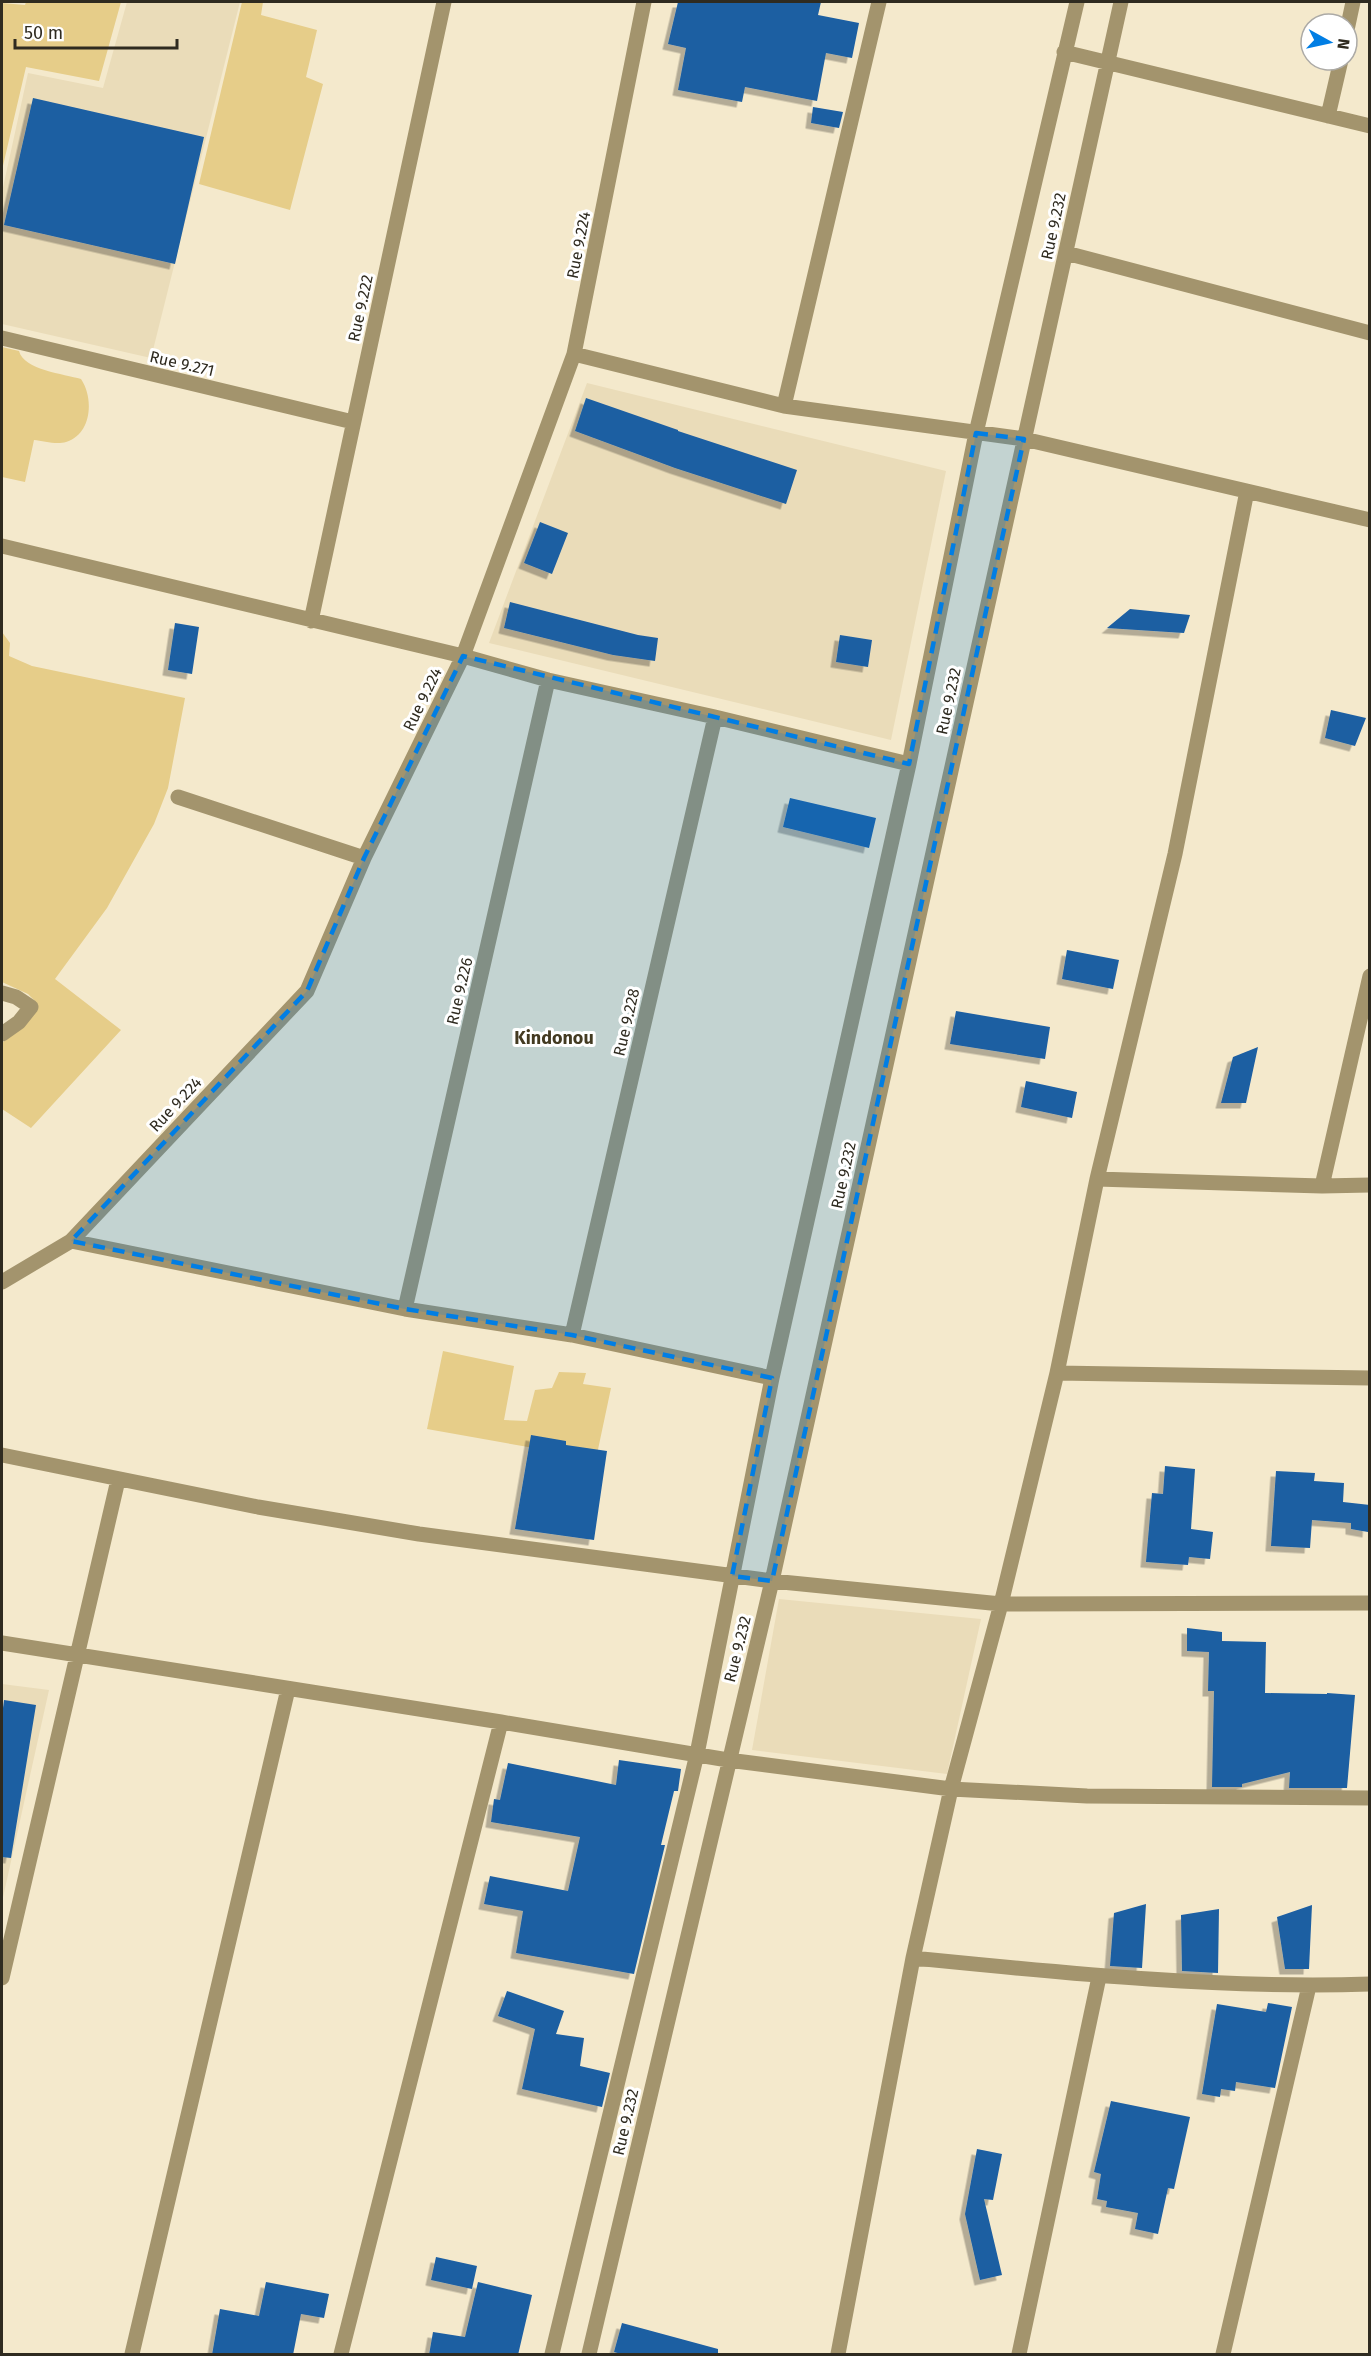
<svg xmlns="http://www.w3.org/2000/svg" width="1371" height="2356" font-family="'Fira Sans',sans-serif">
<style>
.built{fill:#eadcb9}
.green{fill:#e6cd89}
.building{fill:#1c5ea2;filter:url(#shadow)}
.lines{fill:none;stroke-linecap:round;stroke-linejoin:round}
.minor{stroke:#a3946d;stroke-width:15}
.marked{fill:#017ee4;fill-opacity:0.2;stroke:#017ee4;stroke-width:4.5;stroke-dasharray:12 8;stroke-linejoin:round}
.labels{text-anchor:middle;stroke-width:6;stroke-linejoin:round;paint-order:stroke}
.street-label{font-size:16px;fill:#2f2b20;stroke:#fff}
.neighbourhood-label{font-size:18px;font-weight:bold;fill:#433a21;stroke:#fff}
</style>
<defs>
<filter id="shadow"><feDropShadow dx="-5.5" dy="5.5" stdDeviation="0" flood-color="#0004"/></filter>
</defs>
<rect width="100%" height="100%" fill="#f4e9cc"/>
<path class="built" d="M127 2H240L151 358 2 324V192L28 73 103 88Z
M587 383 946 471 891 740 489 643Z
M779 1599 981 1619 947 1774 752 1750Z
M2 1684 49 1690 2 1902Z"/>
<path class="green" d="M26 2H121L99 81 26 67 2 170V3L25 5Z
M242 2H263L261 15 317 30 306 77 323 84 290 210 199 184Z
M2 347 19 351C24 370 64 374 81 379 94 398 92 434 66 442 57 445 43 441 34 440L25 482 2 477Z
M2 632 10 643 9 656 32 666 185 698 168 788 154 824 107 908 55 979 121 1030 31 1128 2 1109V1043L8 1038 35 1001 28 994 2 982Z
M443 1351 514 1366 504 1420 527 1421 535 1390 552 1388 559 1372 586 1373 583 1384 611 1388 596 1459 427 1429Z"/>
<path class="building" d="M678 2H821L818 15 859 23 852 58 826 53 817 101 745 87 742 102 678 90 686 48 668 44Z
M33 98 204 137 175 264 4 225Z
M813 107 843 112 839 128 811 123Z
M586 398 678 430V431L797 470 786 504 675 468 575 431Z
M540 522 568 533 552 574 524 563Z
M510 602 638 635 658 638 655 661 613 655 504 628Z
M1130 609 1190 615 1184 633 1107 628Z
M175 623 199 627 192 674 168 670Z
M840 635 872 640 868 667 836 662Z
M1331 710 1366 718 1355 746 1325 738Z
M790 798 876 818 869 848 783 827Z
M1067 950 1119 960 1113 989 1062 979Z
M956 1011 1050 1027 1045 1059 950 1044Z
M1258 1047 1246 1103H1221L1233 1057Z
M1026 1081 1077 1092 1072 1118 1021 1107Z
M531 1435 566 1441V1445L607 1451 594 1540 515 1529Z
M1165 1466 1195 1469 1191 1529 1213 1532 1210 1559 1189 1557 1188 1565 1146 1562 1152 1493 1163 1494Z
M1276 1471 1315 1473 1314 1481 1344 1483 1343 1502 1370 1505 1368 1532 1351 1529V1523L1312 1520 1310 1548 1271 1546Z
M1187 1628 1222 1632V1641L1266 1642 1265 1693 1327 1694V1693L1355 1695 1347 1788H1289L1290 1772 1242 1784V1787H1212L1214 1691H1208L1209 1652 1187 1651Z
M4 1700 36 1705 11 1858 2 1857V1717Z
M619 1760 681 1769 678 1791H674L661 1845H665L634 1974 516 1953 523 1911 484 1904 490 1876 568 1891 580 1837 491 1822 494 1799 500 1800 508 1763 616 1785Z
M1146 1904 1142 1968 1110 1966 1114 1913Z
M1312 1905 1309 1969H1285L1277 1917Z
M1219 1909 1218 1973 1182 1971 1181 1915Z
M507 1991 564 2011 556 2034 584 2038 580 2066 610 2073 602 2107 522 2089 535 2029 498 2016Z
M1268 2003 1292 2007 1275 2088 1236 2082 1235 2091 1221 2089 1220 2097 1202 2094 1217 2004 1266 2012Z
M1111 2101 1190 2117 1174 2189 1168 2188 1158 2234 1135 2229 1138 2213 1106 2207 1107 2201 1097 2199 1101 2174 1094 2172Z
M977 2149 1002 2154 993 2200 984 2199 1002 2275 980 2280 965 2214Z
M436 2257 477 2266 472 2289 431 2280Z
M266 2282 329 2294 324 2318 301 2314 293 2355H212L220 2309 259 2316Z
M478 2282 532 2295 518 2355H429L433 2332 465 2337Z
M622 2323 718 2349V2355H625L614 2352Z"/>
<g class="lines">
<path class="minor" d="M1347 30 1353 2
M1064 52 1370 126
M1328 116 1341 60
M1066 253 1370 333
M2 338 353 422
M574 354 784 406 1024 439 1370 520
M784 406 879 2
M2 546 463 656 548 680 715 717 909 764
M311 621 444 2
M178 797 364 858
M2 993 16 997 31 1007 19 1022 2 1034
M1097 1179 1322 1186 1370 1185
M1322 1186 1370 976
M71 1241 405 1309 572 1335 772 1378
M2 1282 71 1241 307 991 364 858 463 656 574 354 644 2
M405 1309 548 680
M572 1335 715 717
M1057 1373 1370 1378
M2 1455 258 1507 419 1534 772 1581 1001 1604 1370 1603
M2 1643 501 1722 728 1760 951 1789 1087 1796 1370 1798
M913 1958C1064 1973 1217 1989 1370 1984
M2 1978 118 1480
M132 2354 288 1689
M341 2354 501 1722
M552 2354 697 1754 772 1378 909 764 976 433 1077 2
M589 2354 772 1581 1121 2
M838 2354 913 1958 951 1789 1001 1604 1057 1373 1097 1179 1175 854 1247 491
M1019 2354 1099 1977
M1223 2354 1309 1986"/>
</g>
<path class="marked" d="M976 433 1024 439 772 1581 732 1576 772 1378 572 1335 405 1309 71 1241 307 991 364 858 463 656 909 764Z"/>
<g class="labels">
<g class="street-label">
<text transform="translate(1053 226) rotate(-78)" y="6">Rue 9.232</text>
<text transform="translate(578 245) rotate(-79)" y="6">Rue 9.224</text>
<text transform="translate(360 308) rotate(-78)" y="6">Rue 9.222</text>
<text transform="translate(182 363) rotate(13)" y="6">Rue 9.271</text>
<text transform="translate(422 699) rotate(-64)" y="6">Rue 9.224</text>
<text transform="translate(948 701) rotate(-78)" y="6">Rue 9.232</text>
<text transform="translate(459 991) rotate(-77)" y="6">Rue 9.226</text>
<text transform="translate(626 1022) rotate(-77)" y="6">Rue 9.228</text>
<text transform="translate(175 1104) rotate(-47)" y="6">Rue 9.224</text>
<text transform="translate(843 1175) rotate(-78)" y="6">Rue 9.232</text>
<text transform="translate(737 1649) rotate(-76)" y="6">Rue 9.232</text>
<text transform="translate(625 2122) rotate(-77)" y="6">Rue 9.232</text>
</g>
<g class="neighbourhood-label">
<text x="554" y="1044">Kindonou</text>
</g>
</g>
<rect width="1371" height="2356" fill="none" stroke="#2f2b20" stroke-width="6"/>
<g transform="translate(1329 42) rotate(98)"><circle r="28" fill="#ffffff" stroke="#acaaa6" stroke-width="1.5"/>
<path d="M0-4.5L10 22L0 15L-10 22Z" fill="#017ee4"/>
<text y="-9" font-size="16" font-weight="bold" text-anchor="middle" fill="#2f2b20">N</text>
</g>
<path d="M15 39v9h162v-9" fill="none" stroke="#2f2b20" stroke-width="3"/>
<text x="24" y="39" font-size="18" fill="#2f2b20" stroke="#ffffff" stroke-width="4.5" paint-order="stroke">50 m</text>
</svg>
